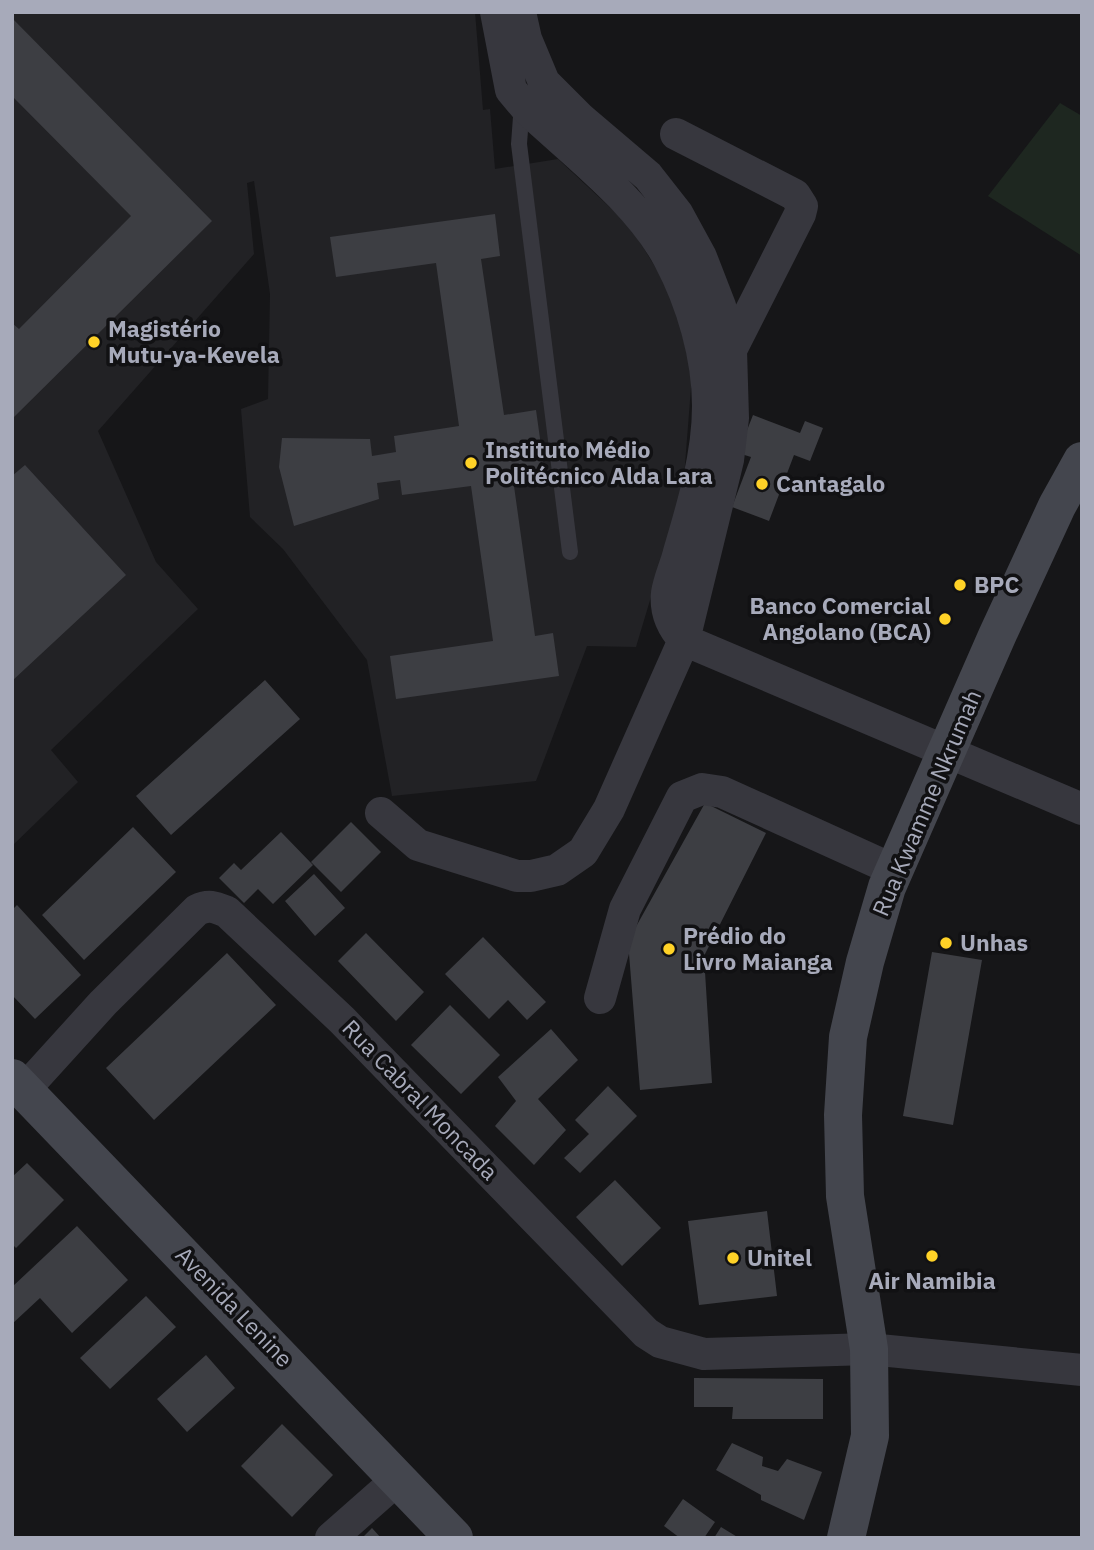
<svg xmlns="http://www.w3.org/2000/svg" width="1094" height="1550" font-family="'IBM Plex Sans',sans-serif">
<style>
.built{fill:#222225}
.green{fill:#1e2720}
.building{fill:#3d3e43}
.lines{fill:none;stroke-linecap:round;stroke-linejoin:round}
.lane{stroke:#37373e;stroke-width:16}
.street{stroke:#37373e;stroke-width:32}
.secondary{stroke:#44464e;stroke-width:38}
.poi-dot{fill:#ffd227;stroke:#111113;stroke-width:2.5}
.labels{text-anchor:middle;stroke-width:7;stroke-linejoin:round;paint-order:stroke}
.poi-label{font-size:23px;font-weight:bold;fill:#a7aaba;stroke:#111113;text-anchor:start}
.street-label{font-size:23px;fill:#a7aaba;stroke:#111113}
</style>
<rect width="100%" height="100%" fill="#161618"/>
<path class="built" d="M12 12H475L483 110 490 109 495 169 558 159 630 226 673 296 692 375 683 490 636 647 587 646 536 781 392 796 367 660 283 549 250 517 241 409 268 399 270 294 254 181 247 183 254 254 98 431 156 562 198 609 51 750 78 782 12 846Z"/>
<path class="green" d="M1060 103 1082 116V256L988 196Z"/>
<path class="building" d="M12 18 212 221 12 419V323L19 329 131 216 12 96Z
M495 214 500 256 481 259 504 415 536 410 545 474 513 479 535 636 553 633 559 676 396 699 390 656 493 641 471 486 402 495 400 480 377 483 379 499 294 526 279 467 282 438 370 439 372 456 396 452 394 436 459 426 436 263 336 277 330 237Z
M753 415 800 433 805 421 823 428 810 461 794 455 769 521 732 507 751 457 738 453Z
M25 465 126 575 12 681V476Z
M265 680 300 719 171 835 136 796Z
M705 803 766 833 704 956 712 1083 640 1090 628 941Z
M351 822 381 852 341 892 311 862Z
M133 827 176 872 84 960 42 915Z
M281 832 313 865 273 904 258 889 244 903 219 878 234 863 241 870Z
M314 874 345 908 315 936 285 901Z
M17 905 81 975 35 1019 12 995V910Z
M366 933 424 992 396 1021 338 961Z
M483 937 546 1002 527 1020 508 1000 489 1019 445 974Z
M932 952 982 960 953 1125 903 1116Z
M227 953 276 1005 154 1120 106 1068Z
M450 1005 500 1055 461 1094 411 1045Z
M551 1029 578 1060 538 1099 566 1130 534 1165 495 1126 516 1101 498 1077Z
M608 1086 637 1116 580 1173 564 1158 589 1134 575 1120Z
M27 1163 64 1200 16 1248 12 1244V1177Z
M615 1180 661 1228 622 1266 576 1217Z
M767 1211 777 1296 699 1305 688 1221Z
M77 1226 128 1280 72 1333 40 1298 12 1324V1287Z
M146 1296 176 1327 110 1389 80 1358Z
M206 1355 235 1388 187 1432 157 1399Z
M694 1378 823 1379V1419H732L733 1407H694Z
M282 1424 333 1475 292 1517 241 1466Z
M732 1443 763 1457 762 1466 778 1471 787 1459 822 1472 804 1520 761 1500V1495L716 1470Z
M683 1499 715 1522 704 1538H680L664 1526Z
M721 1527 739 1538H714Z
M372 1528 381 1538H362Z"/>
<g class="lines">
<path class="lane" d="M522 103 519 144 570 552"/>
<path class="street" d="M496 12 511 90 527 109C574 153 639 202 669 259 692 302 708 357 708 406 708 455 693 505 679 552 676 565 669 579 667 593 665 611 672 627 684 640L1082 809
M676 134 795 195 802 206 800 214 731 350
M381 813 418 845 517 876H531L557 870 583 852 609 809 684 640 728 460 733 418 731 350 720 306 701 257 677 213 648 176 581 119 544 82 526 39 520 12
M600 998 625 909 682 797 702 789 722 792 894 870
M24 1090 103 1003 197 910C209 904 215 907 227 912L342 1020 646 1333 660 1342 704 1354 869 1349 1082 1370
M331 1538 398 1479"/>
<path class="secondary" d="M12 1078 454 1538
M846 1538 870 1436 869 1349 845 1196 843 1115 848 1037 865 962 887 887 997 636 1057 506 1082 461"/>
</g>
<g class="poi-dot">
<circle cx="94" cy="342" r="7"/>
<circle cx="471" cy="463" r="7"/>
<circle cx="762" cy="484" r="7"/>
<circle cx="960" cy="585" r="7"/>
<circle cx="945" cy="619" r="7"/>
<circle cx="946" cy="943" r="7"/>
<circle cx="669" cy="949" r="7"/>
<circle cx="932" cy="1256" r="7"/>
<circle cx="733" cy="1258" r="7"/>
</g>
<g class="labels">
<g class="poi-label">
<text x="108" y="337">Magistério<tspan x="108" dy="26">Mutu-ya-Kevela</tspan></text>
<text x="485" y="458">Instituto Médio<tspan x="485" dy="26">Politécnico Alda Lara</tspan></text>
<text x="776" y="492">Cantagalo</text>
<text x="974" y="593">BPC</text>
<text x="931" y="614" text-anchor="end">Banco Comercial<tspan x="931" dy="26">Angolano (BCA)</tspan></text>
<text x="683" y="944">Prédio do<tspan x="683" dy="26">Livro Maianga</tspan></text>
<text x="960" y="951">Unhas</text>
<text x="747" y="1266">Unitel</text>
<text x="932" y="1289" text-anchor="middle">Air Namibia</text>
</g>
<g class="street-label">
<text transform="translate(927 803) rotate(-67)" y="8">Rua Kwamme Nkrumah</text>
<text transform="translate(420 1100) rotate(46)" y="8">Rua Cabral Moncada</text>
<text transform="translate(234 1307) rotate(46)" y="8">Avenida Lenine</text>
</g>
</g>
<rect width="1094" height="1550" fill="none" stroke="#a7aaba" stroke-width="28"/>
</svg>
